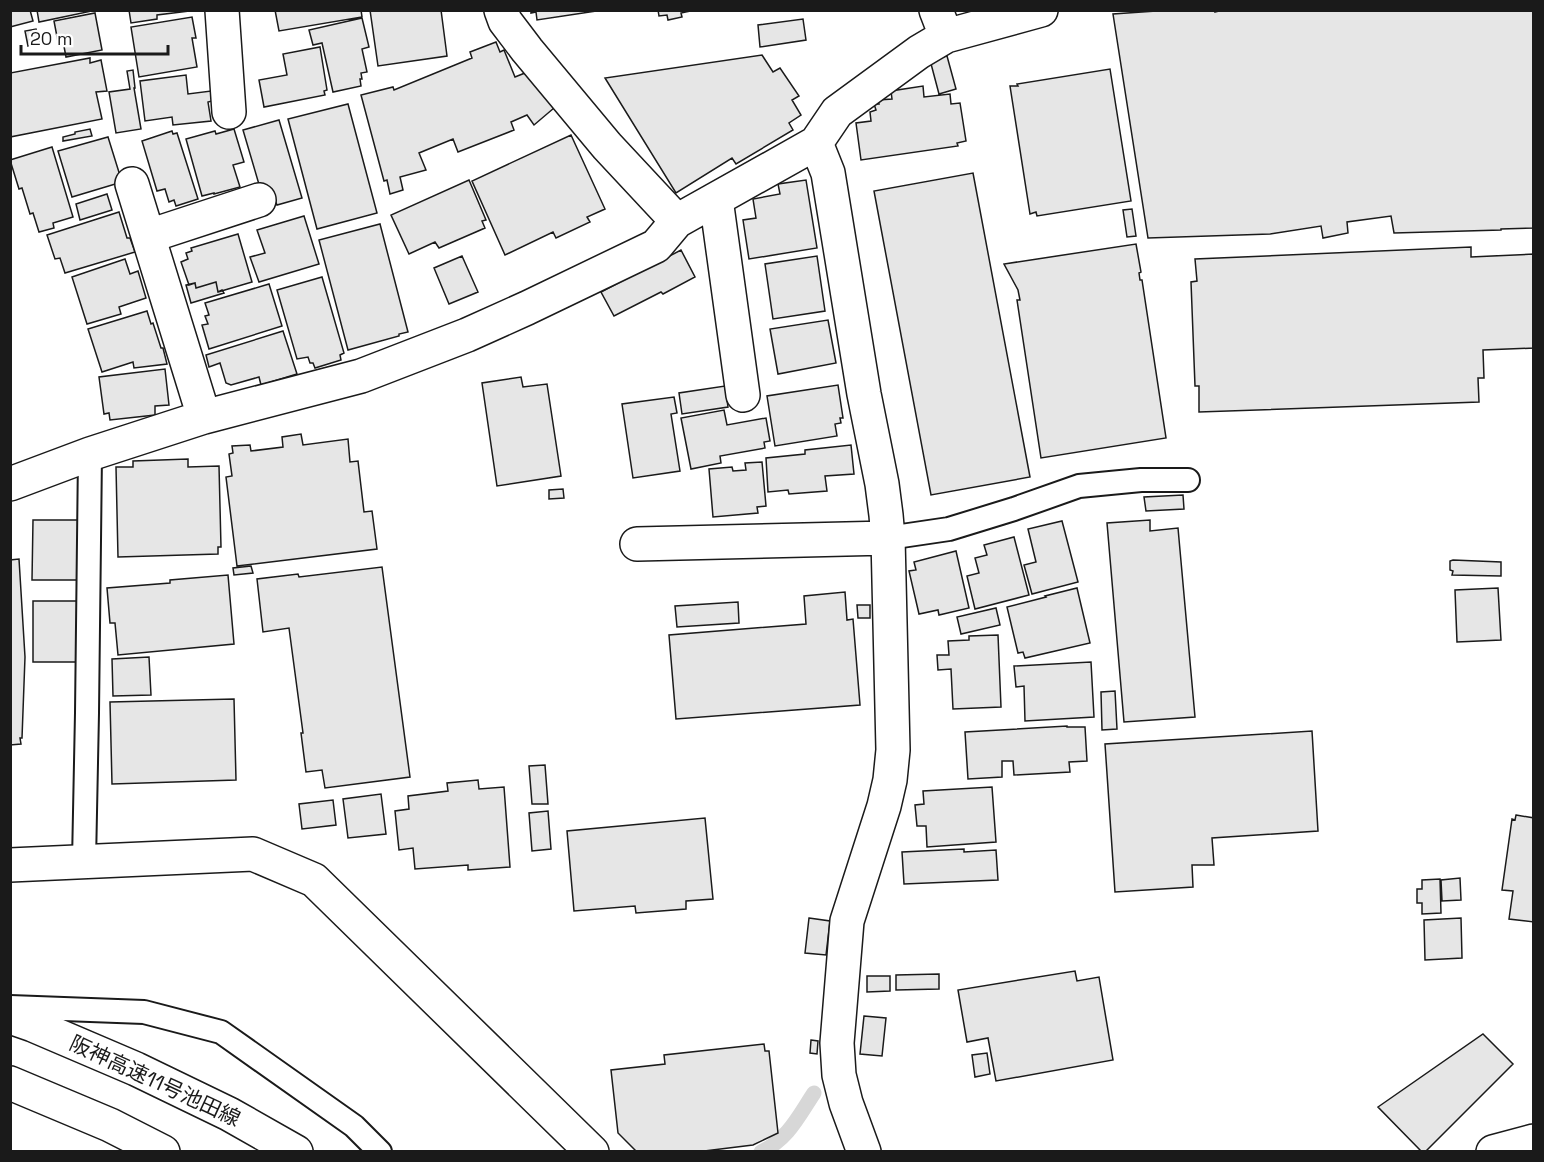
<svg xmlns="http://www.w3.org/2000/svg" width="1544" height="1162" font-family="'Space Grotesk','Noto Sans JP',sans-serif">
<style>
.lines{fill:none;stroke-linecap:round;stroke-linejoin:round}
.stream{stroke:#d7d7d7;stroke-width:15}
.building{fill:#e6e6e6;stroke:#1a1a1a;stroke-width:1.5}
.lane-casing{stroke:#1a1a1a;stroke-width:26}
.street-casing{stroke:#1a1a1a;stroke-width:36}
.highway-casing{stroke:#1a1a1a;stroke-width:36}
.lane{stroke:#fff;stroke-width:22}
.street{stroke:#fff;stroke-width:33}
.highway{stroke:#fff;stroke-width:33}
.labels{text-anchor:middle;stroke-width:4.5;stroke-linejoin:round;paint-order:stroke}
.street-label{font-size:21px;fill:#1a1a1a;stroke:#fff}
</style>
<rect width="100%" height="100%" fill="#fff"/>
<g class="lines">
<path class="stream" d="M761 1152C788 1139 798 1117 814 1093"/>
</g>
<path class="building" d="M10 10H30L33 21 10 27Z
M37 10H92V11L39 22Z
M129 10H189L190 11 157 15V19L131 23Z
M275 10H361L362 17 279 31Z
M370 10H441L447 56 378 66Z
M531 10H603L537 20 536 12 531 13Z
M658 10H695L681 13 682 17 668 20 667 15 659 16Z
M1171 10H1215V12L1223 10H1534V228L1501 229V230L1394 233 1391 216 1347 222 1348 233 1323 238 1321 226 1270 234 1148 238 1113 14Z
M95 13 102 50 66 57 63 41 58 42 54 21Z
M192 17 196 38H192L197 67 139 77 131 27Z
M362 18 369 47 362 49 367 72 361 73 362 79H360L361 86 333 92 322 43 313 45 309 30Z
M803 19 806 40 760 47 758 25Z
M36 29 39 43 28 46 25 31Z
M496 42 500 52 504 50 515 77 525 73 554 108 534 125 527 115 511 122 514 130 458 152 453 139 419 153 426 170 400 177 403 190 390 194 387 180 384 181 361 95 393 87 394 90 472 58 470 52Z
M320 47 327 90 324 91 325 95 264 107 259 80 287 75 283 54Z
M762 55 773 72 780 68 799 96 792 100 801 115 789 123 793 130 736 164 732 158 676 193 605 78Z
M947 56 956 89 939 94 930 60Z
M90 58V63L101 60 107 91 96 92 102 119 10 137V73Z
M1110 69 1131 201 1037 216 1036 212 1030 214 1010 86H1018L1017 84Z
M133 70 135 88H134L141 129 116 133 109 92 130 89 127 71Z
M186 75 188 94 211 91 212 101 208 102 211 121 173 125 172 117 145 121 140 81Z
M923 86 924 97 950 94 951 104 960 103 966 141 957 143 958 146 861 160 856 123 871 121 870 112 876 110 874 104H879L878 100 892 99 891 91Z
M348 104 377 213 317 229 288 119Z
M279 120 302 198 277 205 273 195 263 198 243 130Z
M90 129 92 136 63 141V137L75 134V132Z
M234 129 244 162 233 165 240 187 214 194V193L202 196 186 139 215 131 216 134Z
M172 131 173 134 177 133 198 199 176 206 174 200 169 202 165 189 157 191 142 141Z
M571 135 605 209 587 217 590 222 556 238 553 232 505 255 472 181Z
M108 137 122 182 72 197 58 151Z
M52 147 73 217 53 223 54 228 39 232 33 213 30 214 22 188 19 189 10 160Z
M973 173 1030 477 931 495 874 191Z
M469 180 486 220 482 221 485 228 439 248 435 242 409 254 391 215Z
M806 180 817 248 749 259 743 220 756 218 753 199 780 194 778 184Z
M107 194 112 210 80 220 76 204Z
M1132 209 1136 236 1127 237 1123 210Z
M119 212 127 238H130L135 252 65 273 60 258 55 259 47 235Z
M304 216 319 264 259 282 250 257 265 253 257 230Z
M380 224 408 332 399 334V336L348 350 319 240Z
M238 234 252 282 218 292 216 282 196 288 195 283 189 285 181 262 188 259 186 253 192 251 191 248Z
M1136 244 1141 272 1139 273 1140 280H1142L1166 438 1041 458 1017 300H1020L1018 290 1004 264Z
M1471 247V257L1534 254V348L1483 350 1484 378H1478L1479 402 1199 412V386H1195L1191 282 1197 281 1195 259Z
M681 250 695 277 663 294 661 292 614 316 601 292Z
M462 256 478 292 449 304 434 268Z
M817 256 825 311 773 319 765 264Z
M125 259 130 274 138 271 146 298 119 307 121 314 87 324 72 277Z
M322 277 344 353 340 355 341 360 315 368 313 363H310L308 357 297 359 277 290Z
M216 282 218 292 222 290 224 293 191 303 186 285 195 283 196 288Z
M269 284 282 326 209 349 202 325 208 324 205 316 209 315 205 303Z
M147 311 151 324 153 323 161 348H163L167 364 134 368 133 362 102 372 88 329Z
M828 320 836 363 778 374 770 329Z
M283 331 297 374 261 385 259 377 231 385 226 383 220 363 209 367 206 355Z
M165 369 169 405 155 406V415L110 420 109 413 104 414 99 377Z
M521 377 523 387 547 384 561 476 497 486 482 383Z
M838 385 843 418H840L841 423 835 424 837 436 775 446 767 396Z
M725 386 728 407 682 414 679 393Z
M674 397 677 413 671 414 680 471 633 478 622 404Z
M724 410 727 425 766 418 770 441 764 442 765 448 720 456 721 463 691 469 681 418Z
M301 434 303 445 348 439 350 462 358 461 364 512 372 511 377 549 237 566 226 477 232 476 229 454 233 453 232 446 250 445 251 451 283 447 282 437Z
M851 445 854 474 825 476 827 491 789 494 788 490 768 492 766 458 805 454V450Z
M188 459V467L219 466 221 547H218V554L118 557 116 467H133V461Z
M762 462 766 506 757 507 758 513 713 517 709 469 732 467 733 471 746 470 745 463Z
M563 489 564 498 549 499V490Z
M1183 495 1184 509 1146 511 1144 497Z
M33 520H78V580H32Z
M1150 520V531L1178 528 1195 717 1124 722 1107 523Z
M1062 521 1078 582 1032 594 1024 565 1036 562 1028 529Z
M1014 537 1029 595 975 609 967 576 979 573 975 558 987 555 984 545Z
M956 551 969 608 939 615 938 610 919 614 909 571 916 570 914 562Z
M19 559 25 657 22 738H20L21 744 10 745V560Z
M1453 560 1501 562V576L1452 575 1453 571 1450 570V561Z
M251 566 253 573 234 575 233 568Z
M382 567 410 777 325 788 322 770 306 772 301 733H303L289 628 263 632 257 579 298 574 299 577Z
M228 575 234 644 118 655 115 623H110L107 588 170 583V580Z
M1077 588 1090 643 1025 658 1023 652 1018 653 1007 607 1046 597 1045 596Z
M1498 588 1501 640 1457 642 1455 590Z
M845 592 847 620 853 619 860 705 676 719 669 635 806 624 804 596Z
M33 601H78V662H33Z
M738 602 739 623 677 627 675 606Z
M857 605H870V618H858Z
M996 608 1000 625 961 634 957 617Z
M998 635 1001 707 953 709 951 669 938 670 937 655H949L948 641 969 640V636Z
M149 657 151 695 113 696 112 659Z
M1091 662 1094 717 1025 721 1024 686 1016 687 1014 666Z
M1115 691 1117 729 1102 730 1101 692Z
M234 699 236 780 112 784 110 702Z
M1067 726V727H1085L1087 761 1069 762 1070 772 1014 775 1013 761H1002V777L968 779 965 732Z
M1312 731 1318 831 1212 838 1214 865H1192L1193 887 1115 892 1105 744Z
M545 765 548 804H532L529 766Z
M478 780 479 789 504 787 510 867 468 870V865L415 869 413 848 399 850 395 811 409 809 408 796 448 791 447 783Z
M992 787 996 842 927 847 926 826H917L915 805 924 804 923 791Z
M381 794 386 834 348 838 343 799Z
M333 800 336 825 302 829 299 804Z
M548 811 551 849 532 851 529 813Z
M1516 815 1534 818V922L1509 919 1513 891 1502 890 1512 819 1515 820Z
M705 818 713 899 686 901V909L636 913 635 906 574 911 567 831Z
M964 849V852L996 850 998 880 904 884 902 852Z
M1460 878 1461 900 1442 901 1441 880Z
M1440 879 1441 913 1422 914V903H1417V889H1422V880Z
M809 918 830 921 826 955 805 953Z
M1461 918 1462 958 1425 960 1424 920Z
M1075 971 1077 981 1099 977 1113 1060 996 1081 988 1038 967 1042 958 990Z
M939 974V989L896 990V975Z
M867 976H890V991L867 992Z
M864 1016 886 1018 882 1056 860 1054Z
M1483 1034 1513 1064 1425 1152H1422L1378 1107Z
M811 1040 818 1041 817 1054 810 1053Z
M764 1044 765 1051H769L778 1133 753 1145 696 1152H637L618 1133 611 1070 665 1064 664 1055Z
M987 1053 990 1074 975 1077 972 1055Z"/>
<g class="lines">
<defs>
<path id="lane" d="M888 538 949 529 1014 509 1079 486 1141 480H1188
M84 862 87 713 90 454
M10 1007 144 1012 221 1032 354 1126 380 1152"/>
<path id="street" d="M222 10 229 112
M501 10 505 21 527 50 607 146 677 221
M936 10 946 36
M816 143 828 173 864 394 882 484 886 515 888 538 893 750 890 780 884 806 847 921 837 1043 839 1075 846 1103 864 1152
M132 184 204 417
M716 199 743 395
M149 236 259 200
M10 484 90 454 204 417 361 376 467 335 527 308 656 246 677 221 816 143 837 112 919 52 946 36 1041 10
M637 544 888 538
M10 865 253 854 314 880 592 1152
M1493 1152 1534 1141"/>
<path id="highway" d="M10 1017 33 1025 136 1069 229 1114 296 1152
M10 1083 110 1125 163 1152"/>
</defs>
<use href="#lane" class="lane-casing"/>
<use href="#street" class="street-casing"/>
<use href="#highway" class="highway-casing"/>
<use href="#lane" class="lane"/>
<use href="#street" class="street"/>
<use href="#highway" class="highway"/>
</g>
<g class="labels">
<g class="street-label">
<text transform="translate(155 1081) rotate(25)" y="7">阪神高速11号池田線</text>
</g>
</g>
<rect width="1544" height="1162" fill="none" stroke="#1a1a1a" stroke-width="24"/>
<path d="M21 45v9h147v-9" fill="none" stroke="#1a1a1a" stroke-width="3"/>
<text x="30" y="45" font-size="18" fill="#1a1a1a" stroke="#ffffff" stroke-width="4.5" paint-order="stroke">20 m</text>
</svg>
